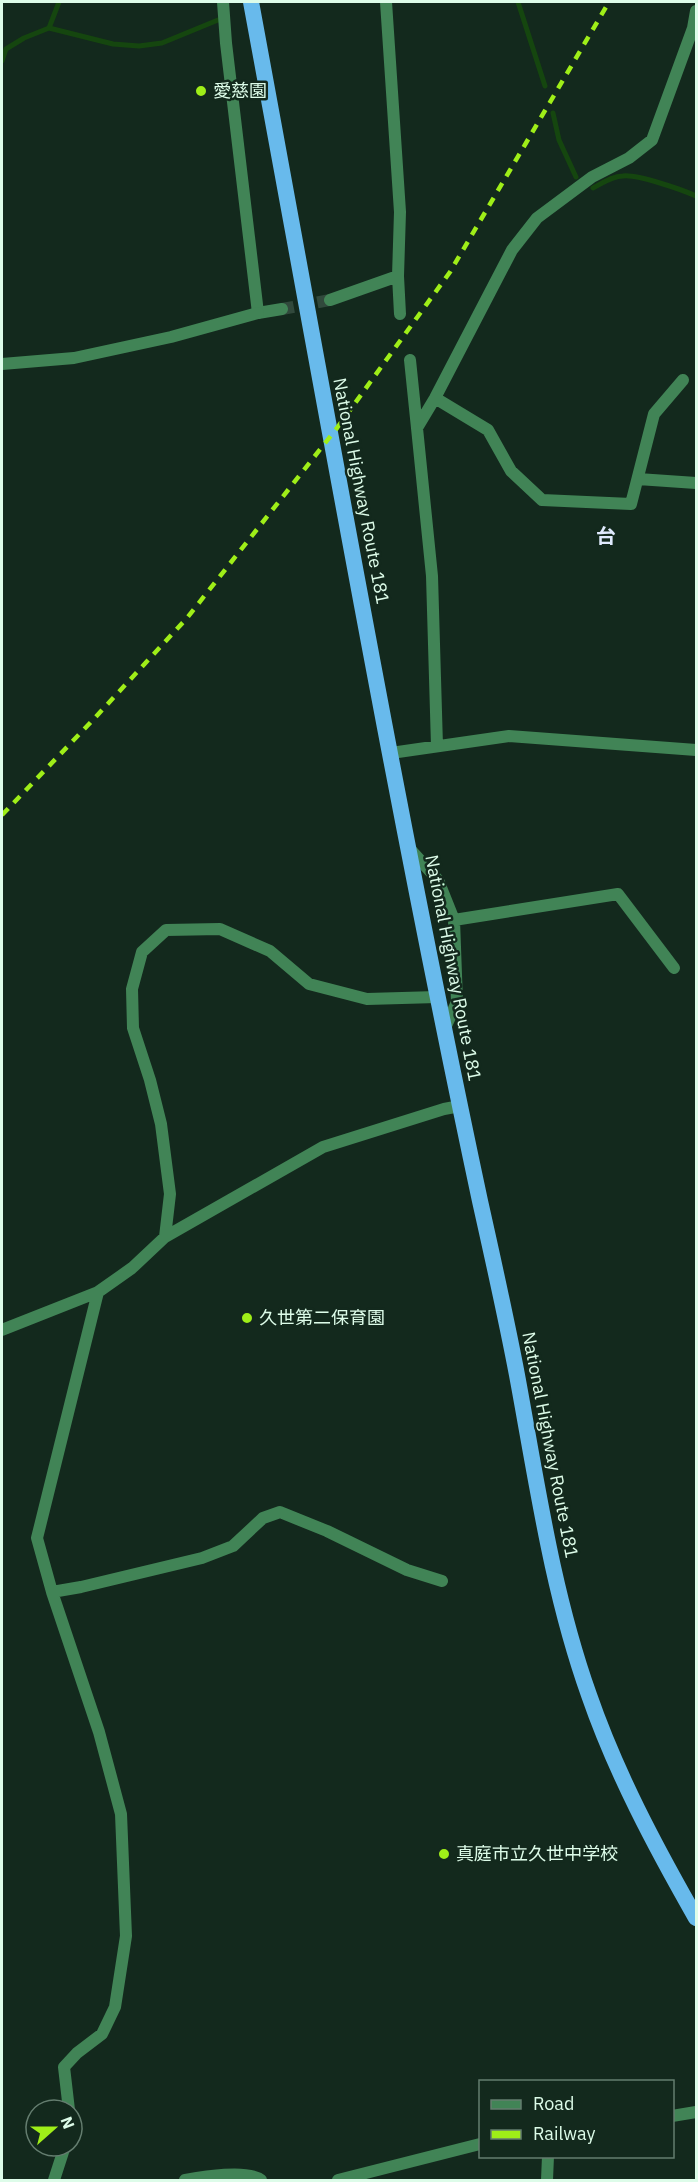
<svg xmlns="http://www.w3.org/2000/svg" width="698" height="2182" font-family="'IBM Plex Sans','Noto Sans JP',sans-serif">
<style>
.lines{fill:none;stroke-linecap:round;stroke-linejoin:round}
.stream{stroke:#15460f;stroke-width:5}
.minor-tunnel{stroke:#31493c;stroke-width:12;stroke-dasharray:12 6;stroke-linecap:butt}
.minor{stroke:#418456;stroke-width:12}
.tertiary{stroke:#418456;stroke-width:12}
.trunk{stroke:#68baec;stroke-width:16}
.rail{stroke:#9fee18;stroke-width:4.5;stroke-dasharray:9 8;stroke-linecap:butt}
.poi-dot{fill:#9fee18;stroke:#13291d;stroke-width:2}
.labels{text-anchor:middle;stroke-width:5;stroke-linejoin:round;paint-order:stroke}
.poi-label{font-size:18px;fill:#ddfce9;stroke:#13291d;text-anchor:start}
.street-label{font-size:18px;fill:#ddfce9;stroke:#13291d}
.neighbourhood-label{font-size:20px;font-weight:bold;fill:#dfeafd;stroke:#13291d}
</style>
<rect width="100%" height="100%" fill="#13291d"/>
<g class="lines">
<path class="stream" d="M518 2 545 86
M49 28 59 2
M2 61 6 49 24 38 49 28 113 44 139 46 162 43 218 20
M553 113 559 140 576 177
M593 188C603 183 612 176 623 176 637 174 683 190 696 196"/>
<path class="minor-tunnel" d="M282 309 330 300"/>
<path class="minor" d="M223 2 226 43 258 313 282 309
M398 276 400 314
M330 300 398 276 400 212 386 2
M410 360 417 428
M435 398 488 430 511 471 542 500 631 504 654 414 683 380
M638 479 696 483
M437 746 432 576 417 428 435 398 512 250 537 218 592 177 629 158 652 140 693 28 696 11
M391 753 509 736 696 750
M409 848 438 880 454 920 457 1002 444 1030
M454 920 618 894 674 968
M165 1237 170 1194 161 1124 150 1080 133 1028 132 989 142 952 166 930 220 929 270 951 309 984 367 999 437 997
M2 1330 98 1292 132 1268 165 1237 323 1147 444 1109 460 1106
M52 1592 81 1587 202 1558 233 1546 263 1518 280 1512 327 1531 407 1570 442 1581
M69 2110 64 2067 77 2053 102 2034 115 2007 126 1936 121 1814 99 1732 52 1592 37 1538 98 1292
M672 2116 696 2112
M54 2180 65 2146
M185 2180C202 2177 247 2169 261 2180
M338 2180 480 2144
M547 2180 548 2156"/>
<path class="tertiary" d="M2 364 74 358 171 337 258 313"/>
<path class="trunk" d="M251 2C325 402 395 803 480 1201 493 1259 506 1317 517 1375 537 1483 552 1591 589 1695 616 1773 655 1846 696 1918"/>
<path class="rail" d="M2 815 91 722 187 618 337 428 450 272 609 2"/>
</g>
<g class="poi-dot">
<circle cx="201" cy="91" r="6"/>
<circle cx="247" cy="1318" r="6"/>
<circle cx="444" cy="1854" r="6"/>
</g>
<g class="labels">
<g class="poi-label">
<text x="213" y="97">愛慈園</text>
<text x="259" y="1324">久世第二保育園</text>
<text x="456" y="1860">真庭市立久世中学校</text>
</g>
<g class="street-label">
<text transform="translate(361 491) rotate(79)" y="6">National Highway Route 181</text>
<text transform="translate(453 968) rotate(79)" y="6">National Highway Route 181</text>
<text transform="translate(550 1445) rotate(79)" y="6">National Highway Route 181</text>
</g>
<g class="neighbourhood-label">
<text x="606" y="543">台</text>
</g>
</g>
<rect width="698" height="2182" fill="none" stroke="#ddfce9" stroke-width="6"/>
<rect x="479" y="2080" width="195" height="78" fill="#13291d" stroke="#647d6f" stroke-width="1.5"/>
<rect x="491" y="2100" width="30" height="9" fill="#418456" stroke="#647d6f" stroke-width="1.5"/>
<text x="533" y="2110" font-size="18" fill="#ddfce9">Road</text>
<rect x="491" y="2130" width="30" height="9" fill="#9fee18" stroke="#647d6f" stroke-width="1.5"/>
<text x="533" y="2140" font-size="18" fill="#ddfce9">Railway</text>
<g transform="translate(54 2128) rotate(69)"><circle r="28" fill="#13291d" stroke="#647d6f" stroke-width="1.5"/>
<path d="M0-4.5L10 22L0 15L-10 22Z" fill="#9fee18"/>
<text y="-9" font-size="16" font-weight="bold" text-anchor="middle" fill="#ddfce9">N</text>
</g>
</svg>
